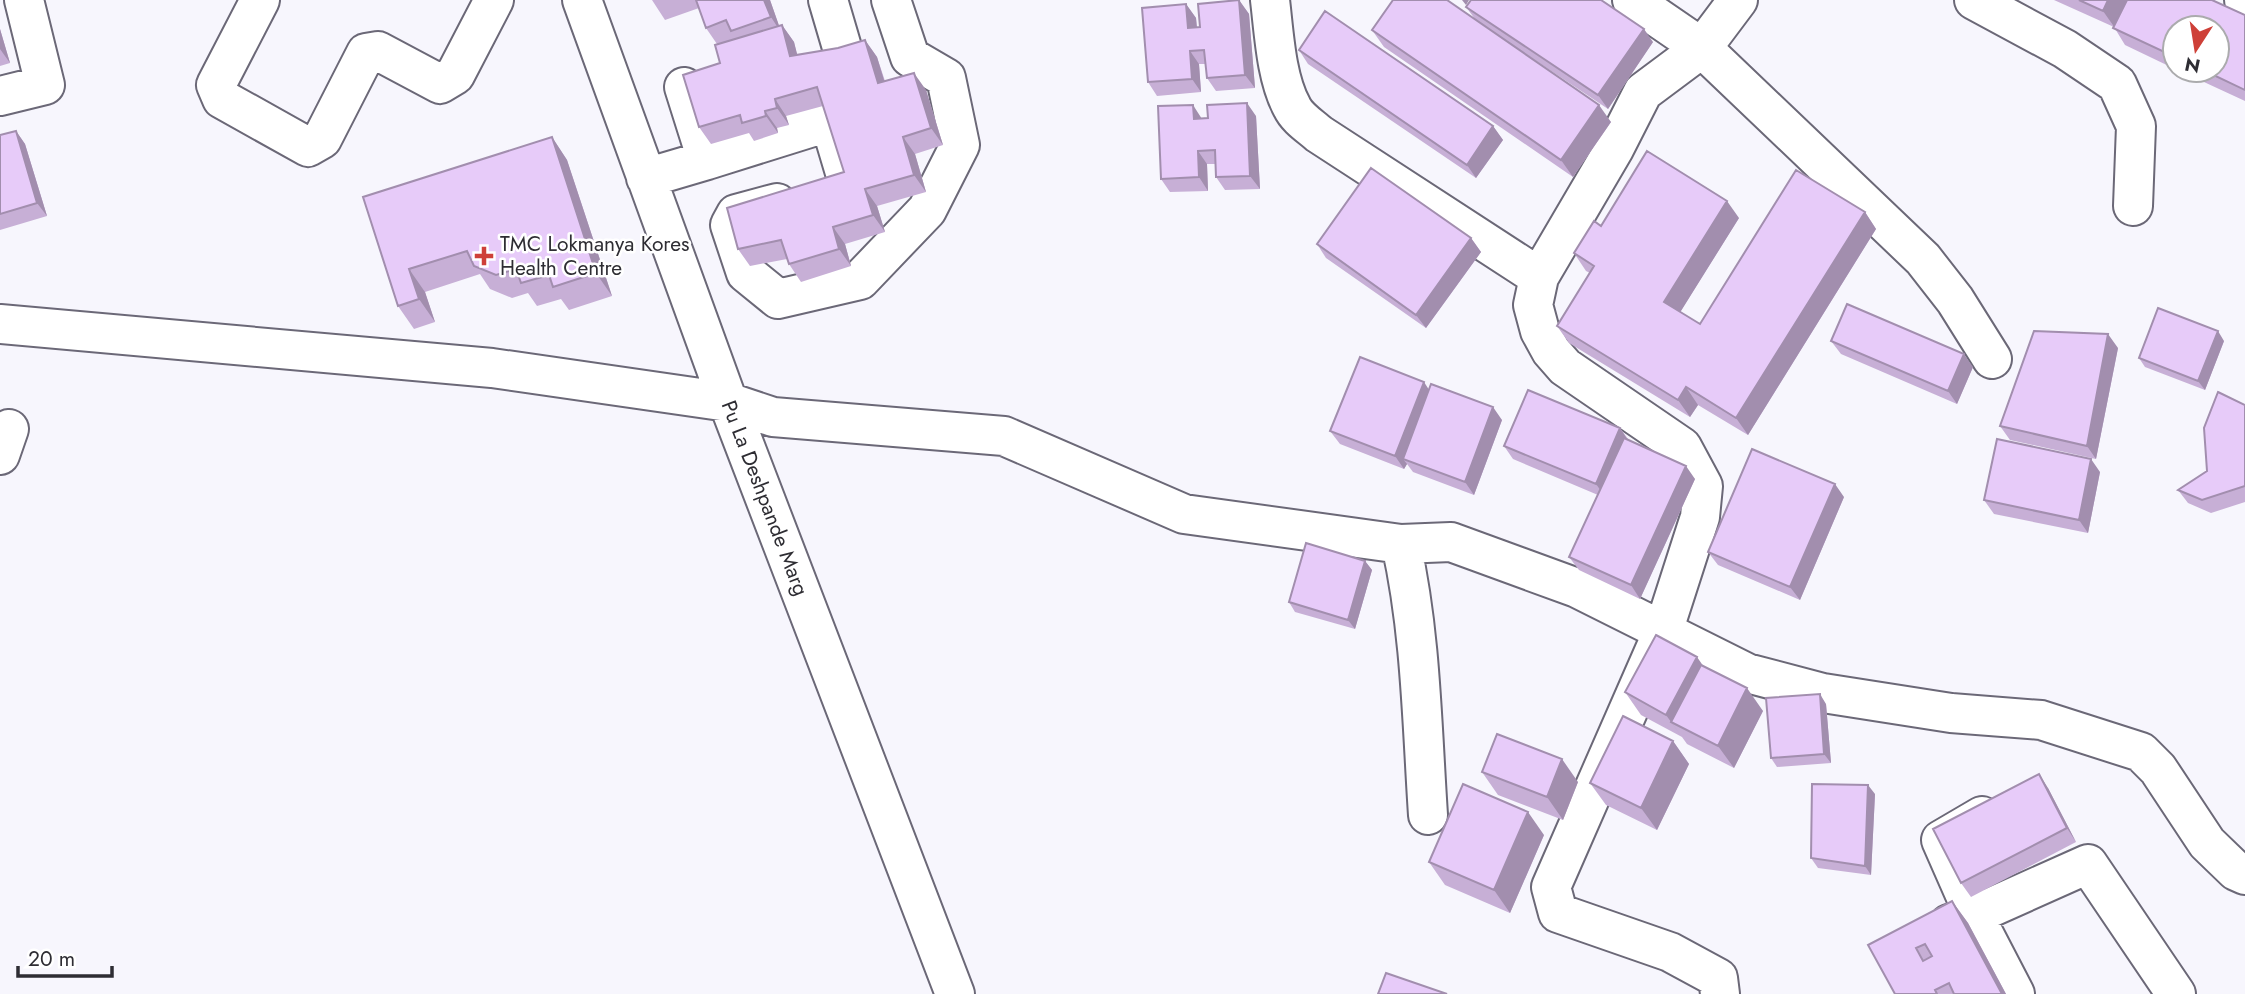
<svg xmlns="http://www.w3.org/2000/svg" width="2245" height="994" font-family="Jost,sans-serif">
<style>
.lines{fill:none;stroke-linecap:round;stroke-linejoin:round}
.minor-casing{stroke:#6b6877;stroke-width:42}
.minor{stroke:#fff;stroke-width:38}
.wall{fill:#c7afd6}
.shaded-wall{fill:#a28eae}
.building{fill:#e7cbf9;stroke:#a28eae;stroke-width:2;fill-rule:evenodd}
.poi-dot{fill:#ce4038;stroke:#fff;stroke-width:2.5}
.labels{text-anchor:middle;stroke-width:5;stroke-linejoin:round;paint-order:stroke}
.poi-label{font-size:21px;fill:#2e2d33;stroke:#fff;text-anchor:start}
.street-label{font-size:21px;fill:#2e2d33;stroke:#fff}
</style>
<rect width="100%" height="100%" fill="#f7f6fd"/>
<g class="lines">
<defs>
<path id="minor" d="M260 0 216 85 222 99 308 147 322 139 366 53 378 51 440 84 455 75 494 0
M582 0 728 402 955 994
M828 0 843 51
M1270 0C1274 33 1276 78 1292 107 1297 118 1310 126 1319 134L1539 277
M1632 0 1702 48 1923 259 1955 300 1992 359
M1974 0 2065 49 2117 84 2136 126 2133 206
M2244 0H2245
M684 87 707 160 822 124 832 129 846 176
M0 96 45 85 24 0
M646 178 707 160
M777 203 736 214 730 225 746 273 778 299 860 280 927 210 960 145 946 78 910 57 891 0
M0 324 492 368 728 402 773 417 1004 436 1184 514 1401 544 1451 542 1577 588 1747 673 1823 693 1951 713 2041 720 2141 752 2158 769 2207 843 2236 871 2245 875
M0 455 9 429
M1401 544C1421 633 1422 725 1428 815
M1949 924 1974 915 1941 840 1982 816
M1720 994 1718 978 1670 952 1558 913 1551 887 1664 629 1700 517 1703 486 1682 447 1565 367 1551 351 1540 331 1533 305 1539 277 1614 149 1643 92 1702 48 1738 0
M2015 994 1974 915 2088 864 2176 994"/>
</defs>
<use href="#minor" class="minor-casing"/>
<use href="#minor" class="minor"/>
</g>
<path class="wall" d="M652 0H770L779 26 782 25 794 42 797 55 838 48 865 40 877 57 885 81 926 90 943 145 915 154 926 192 877 206 885 232 845 244 851 266 801 282 789 264 787 259 750 266 738 249 844 172 823 106 786 116 789 125 777 128 778 133 754 141 749 133 711 144 699 127 720 63 717 44 706 28 699 8 665 20Z
M1239 0 1249 14 1255 88 1216 91 1207 78 1206 64H1199L1201 92 1157 96 1148 82 1186 4 1196 18 1197 27H1200Z
M2054 0H2212L2245 15V101L2178 70H2217L2175 28V69L2125 45 2114 27Z
M1466 7 1653 42 1608 109 1511 44 1611 122 1573 177 1384 47 1372 30 1475 19Z
M0 29 10 63 0 66Z
M1299 50 1493 126 1503 140 1476 178 1308 64Z
M1256 116 1260 189 1225 190 1216 177 1215 164H1207L1208 191 1170 192 1161 179 1202 118Z
M16 131 25 144 47 216 0 230V135Z
M552 137 567 160 612 296 569 310 561 299 537 306 528 293 512 298 490 289 480 274 425 292 435 322 414 329 398 306 363 197Z
M1865 212 1876 229 1748 435 1698 405 1690 417 1569 343 1557 326 1590 273 1586 271 1574 253 1601 226 1739 218 1680 312 1700 324Z
M1471 238 1481 252 1426 328 1326 258 1317 244Z
M1831 341 1973 367 1957 404 1841 354Z
M2224 341 2205 390 2145 367 2139 358Z
M2118 348 2096 459 2010 440 2000 426Z
M1429 390 1502 420 1474 495 1413 472 1407 464 1404 469 1340 444 1330 431Z
M2245 405V502L2211 513 2188 503 2178 490 2207 471Z
M1620 428 1628 439 1695 479 1640 599 1579 570 1569 557 1598 495 1513 459 1504 446Z
M2100 472 2088 533 1994 514 1984 500Z
M1844 497 1800 600 1718 565 1708 552Z
M1365 561 1372 570 1355 629 1295 612 1289 602Z
M1704 667 1763 711 1734 768 1687 744 1682 737 1641 715 1625 692Z
M1826 704 1831 763 1777 767 1771 758Z
M1673 741 1689 764 1657 830 1606 805 1590 783Z
M1482 772 1578 782 1563 820 1498 795Z
M2048 788 2076 842 1971 897 1961 883Z
M1875 794 1871 875 1818 868 1811 858Z
M1544 835 1510 913 1445 885 1429 862Z
M1952 901 1968 923 2006 994H1895L1868 945Z"/>
<path class="shaded-wall" d="M764 0H770L782 34 771 17Z
M1239 0 1249 14 1255 88 1245 75Z
M1462 0H1469L1466 5Z
M2108 0H2128L2115 28 2103 11Z
M1186 4 1196 18 1198 41 1188 28Z
M782 25 794 42 802 73 790 56Z
M0 29 10 63 0 49Z
M1644 29 1653 42 1608 109 1598 95Z
M865 40 877 57 890 100 878 83Z
M1190 51 1199 64 1201 92 1192 79Z
M914 73 926 90 943 145 931 128Z
M775 99 786 116 789 125 777 108Z
M1247 103 1256 116 1260 189 1250 176Z
M1193 105 1202 119H1194Z
M1599 105 1611 122 1573 177 1561 160Z
M765 111 777 128 778 133 766 116Z
M1493 126 1503 140 1476 178 1467 165Z
M16 131 25 144 47 216 37 203Z
M552 137 567 160 612 296 596 273Z
M903 137 915 154 926 192 914 175Z
M1198 151 1207 164 1208 191 1199 177Z
M865 189 877 206 885 232 873 215Z
M1727 201 1739 218 1676 319 1664 302Z
M1865 212 1876 229 1748 435 1736 418Z
M833 227 845 244 851 266 839 249Z
M1471 238 1481 252 1426 328 1416 315Z
M409 269 425 292 435 322 419 299Z
M2218 331 2224 341 2205 390 2198 381Z
M2108 334 2118 348 2096 459 2087 446Z
M1964 354 1973 367 1957 404 1948 391Z
M1424 382 1433 396 1403 459 1407 464 1404 469 1395 456Z
M1686 387 1698 405 1690 417 1678 400Z
M1493 407 1502 420 1474 495 1465 482Z
M1620 428 1629 442 1606 498 1596 484Z
M2091 459 2100 472 2088 533 2079 520Z
M1686 466 1695 479 1640 599 1631 585Z
M1835 484 1844 497 1800 600 1790 587Z
M1365 561 1372 570 1355 629 1348 620Z
M1697 657 1713 680 1671 722 1682 737 1666 715Z
M1747 688 1763 711 1734 768 1718 746Z
M1820 694 1826 704 1831 763 1824 754Z
M1673 741 1689 764 1657 830 1641 808Z
M1562 759 1578 782 1563 820 1547 797Z
M2039 774 2048 788 2076 842 2067 828Z
M1868 785 1875 794 1871 875 1865 866Z
M1528 812 1544 835 1510 913 1494 890Z
M1952 901 1968 923 2006 994H2002Z"/>
<path class="building" d="M696 0H764L771 17 731 31 726 20 706 28Z
M1239 0 1245 75 1207 78 1204 50 1190 51 1192 79 1148 82 1142 8 1186 4 1188 28 1200 27 1198 4Z
M1393 0H1447L1599 105 1561 160 1372 30Z
M1471 0H1601L1644 29 1598 95 1466 7Z
M2079 0H2108L2103 11Z
M2127 0H2212L2245 15V90L2203 70H2217V28H2175V57L2113 28Z
M1325 11 1493 126 1467 165 1299 50Z
M782 25 790 56 838 48 865 40 878 83 914 73 931 128 903 137 914 175 865 189 873 215 833 227 839 249 789 264 781 240 738 249 727 208 844 172 817 87 775 99 777 108 765 111 766 116 742 123 740 115 699 127 683 75 720 63 715 45Z
M1247 103 1250 176 1216 177 1215 150 1198 151 1199 177 1161 179 1158 106 1193 105 1194 119 1208 118 1207 105Z
M16 131 37 203 0 214V135Z
M552 137 596 273 553 287 549 275 521 283 516 269 496 275 474 266 467 251 409 269 419 299 398 306 363 197Z
M1647 151 1727 201 1664 302 1700 324 1796 170 1865 212 1736 418 1686 387 1678 400 1557 326 1594 266 1574 253 1594 221 1601 226Z
M1371 168 1471 238 1416 315 1317 244Z
M1847 304 1964 354 1948 391 1831 341Z
M2158 308 2218 331 2198 381 2139 358Z
M2034 331 2108 334 2087 446 2000 426Z
M1360 357 1424 382 1395 456 1330 431Z
M1431 384 1493 407 1465 482 1403 459Z
M1528 390 1620 428 1596 484 1504 446Z
M2218 392 2245 405V486L2202 500 2178 490 2207 471 2204 428Z
M1624 438 1686 466 1631 585 1569 557Z
M1997 439 2091 459 2079 520 1984 500Z
M1752 449 1835 484 1790 587 1708 552Z
M1306 543 1365 561 1348 620 1289 602Z
M1656 635 1697 657 1666 715 1625 692Z
M1701 665 1747 688 1718 746 1671 722Z
M1820 694 1824 754 1771 758 1766 698Z
M1623 716 1673 741 1641 808 1590 783Z
M1497 734 1562 759 1547 797 1482 772Z
M2039 774 2067 828 1961 883 1933 829Z
M1463 784 1528 812 1494 890 1429 862Z
M1812 784 1868 785 1865 866 1811 858Z
M1952 901 2002 994H1954L1949 983 1935 990 1937 994H1895L1868 945ZM1925 944 1932 956 1923 961 1916 948Z
M1386 973 1447 994H1378Z"/>
<path class="poi-dot" d="M480.5 245.5h7v7h7v7h-7v7h-7v-7h-7v-7h7z"/>
<g class="labels">
<g class="poi-label">
<text x="500" y="251">TMC Lokmanya Kores<tspan x="500" dy="24">Health Centre</tspan></text>
</g>
<g class="street-label">
<text transform="translate(765 498) rotate(69)" y="7">Pu La Deshpande Marg</text>
</g>
</g>
<g transform="translate(2196 49) rotate(192)"><circle r="33" fill="#ffffff" stroke="#ababad" stroke-width="2"/>
<path d="M0-5L12 26L0 18L-12 26Z" fill="#ce4038"/>
<text y="-10" font-size="19" font-weight="bold" text-anchor="middle" fill="#2e2d33">N</text>
</g>
<path d="M18 966v10h94v-10" fill="none" stroke="#2e2d33" stroke-width="3.5"/>
<text x="28" y="966" font-size="21" fill="#2e2d33" stroke="#ffffff" stroke-width="5" paint-order="stroke">20 m</text>
</svg>
